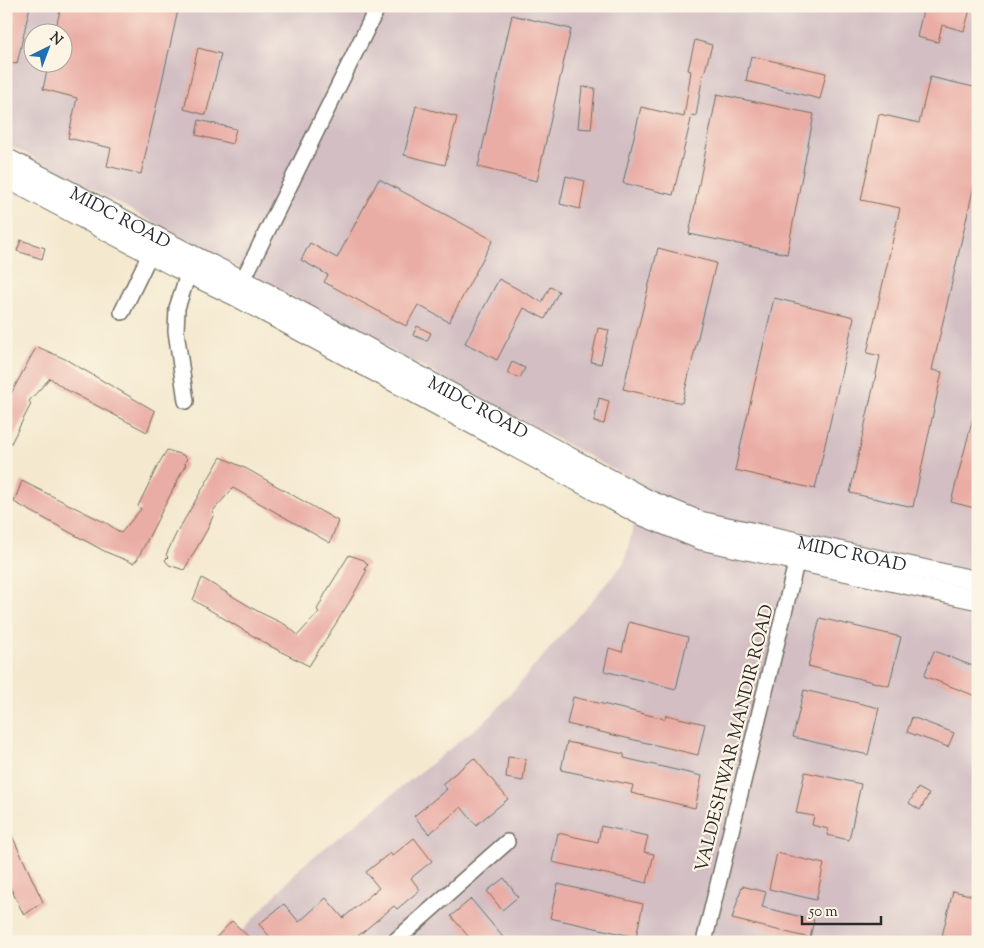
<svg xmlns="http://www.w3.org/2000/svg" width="984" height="948" font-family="'Sorts Mill Goudy',serif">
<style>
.industrial{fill:#d2bec3;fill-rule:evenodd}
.building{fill:#eaada5}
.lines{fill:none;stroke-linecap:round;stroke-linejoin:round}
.minor-casing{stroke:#716e64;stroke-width:18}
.major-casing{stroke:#716e64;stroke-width:21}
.minor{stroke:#fff;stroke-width:15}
.major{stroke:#fff;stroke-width:19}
.labels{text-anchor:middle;stroke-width:4.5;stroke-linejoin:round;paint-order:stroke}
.street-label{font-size:18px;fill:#2b2b2b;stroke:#fcf5e5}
</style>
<rect width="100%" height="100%" fill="#fcf5e5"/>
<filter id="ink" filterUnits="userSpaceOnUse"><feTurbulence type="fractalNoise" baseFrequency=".02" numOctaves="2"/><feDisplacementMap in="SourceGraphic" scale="10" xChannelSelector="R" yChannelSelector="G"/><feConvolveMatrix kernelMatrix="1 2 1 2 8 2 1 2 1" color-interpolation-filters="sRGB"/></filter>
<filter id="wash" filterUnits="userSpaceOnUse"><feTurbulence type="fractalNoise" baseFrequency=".0096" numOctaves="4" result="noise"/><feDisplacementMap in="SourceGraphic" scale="20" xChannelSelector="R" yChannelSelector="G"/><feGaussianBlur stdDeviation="1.12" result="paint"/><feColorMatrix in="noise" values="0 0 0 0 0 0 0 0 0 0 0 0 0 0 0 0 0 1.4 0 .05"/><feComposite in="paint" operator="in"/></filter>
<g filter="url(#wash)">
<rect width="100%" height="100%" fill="#f4e9cf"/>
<path class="industrial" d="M6 6H978V942H232L301 867 491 716 624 563 644 486 6 143ZM32 32H62V62H32Z"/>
<g id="blocks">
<path class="building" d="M6 6H30L17 64 6 62Z
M61 6H179L141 174 107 166 111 148 68 138 77 98 43 89 49 62H62V32H55Z
M924 6H971L964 31 942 25 938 42 917 37Z
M512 15 571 29 537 181 478 167Z
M695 40 712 45 704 74H703L696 116 692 115 673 195 623 183 641 107 684 117 691 71 688 70Z
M198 48 221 54 206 115 184 109Z
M751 56 826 73 820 99 746 81Z
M930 77 978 88V168L932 370 942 372 913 507 850 493 880 356 867 353 900 208 861 200 879 114 919 123Z
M582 87 595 88 591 129 578 128Z
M717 94 814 114 787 254 689 234Z
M416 106 457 117 445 165 404 155Z
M199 120 236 129 232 144 196 135Z
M566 176 585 181 580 209 560 204Z
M379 179 493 240 449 322 418 305 406 326 324 282 328 275 301 260 310 243 337 258Z
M21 240 45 248 42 259 17 251Z
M658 248 716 263 682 403 623 389Z
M499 279 542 302 550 287 559 291 545 319 524 308 497 360 465 343Z
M774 298 854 317 815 489 735 470Z
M417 326 431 333 427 341 413 335Z
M598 328 609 330 601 364 591 362Z
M38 347 65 359 155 411 147 432 65 389 50 378 29 401 31 404 6 453V403L34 351Z
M512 362 525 368 520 378 507 373Z
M599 398 609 401 604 424 594 422Z
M975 410 978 411V509L951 502Z
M167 450 183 455 187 459 184 463 186 464 137 560 133 563 106 552 14 502 22 481 108 524 121 533 141 509 138 506 158 465Z
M221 457 247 469 338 521 330 543 233 488 212 512 214 514 207 530 184 570 169 565 165 560 168 557 166 555 176 534Z
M349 555 364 560 368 565 364 569 367 570 350 601 309 666 270 646 193 600 202 578 259 612 286 625 298 635 319 612 317 610 325 594Z
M820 618 901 637 889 686 808 666Z
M629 622 688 637 676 689 604 671 609 648 622 652Z
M934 651 978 668V697L924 676Z
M804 690 879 708 868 755 793 737Z
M573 697 665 719 666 715 705 724 698 755 567 724Z
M912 717 954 733 948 747 907 732Z
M567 742 624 754V758L702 776 695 808 631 793 633 785 561 770Z
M508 757 526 759 523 781 506 778Z
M474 758 508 799 476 825 461 807 429 834 414 816 447 789 442 784Z
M805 772 861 784 849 840 827 835 828 829 812 825 814 816 796 813Z
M918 788 929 794 920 810 909 803Z
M7 825 43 902 24 915 6 879Z
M601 826 648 836 644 852 654 854 647 883 552 862 558 833 598 842Z
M414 838 432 861 411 878 420 890 397 909 394 906 358 936 363 942H274L259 924 284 904 299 922 326 898 343 918 379 888 366 872 390 853 392 856Z
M777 853 824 864 816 900 769 889Z
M504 878 518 897 502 910 487 891Z
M558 884 643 904 636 937 550 918Z
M742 886 766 892 762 907 814 920 810 938 732 919Z
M953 891 978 897V931L975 942H965L942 936Z
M471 899 507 942H473L451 916Z
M232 921 254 942H212Z"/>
</g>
</g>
<g filter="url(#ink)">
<use href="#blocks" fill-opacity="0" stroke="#716e64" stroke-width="1"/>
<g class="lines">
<defs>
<path id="minor" d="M238 290 378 6
M122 312 150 254
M186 401 176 331 177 308 188 274
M394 942 507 842
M704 942 799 551"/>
<g id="major">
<path id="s1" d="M6 158C86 198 163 242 243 280L649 500 700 521 978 581"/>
<path d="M6 178 175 267 235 296 638 514 701 540 978 600"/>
</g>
</defs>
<use href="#minor" class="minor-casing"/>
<use href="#major" class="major-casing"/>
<use href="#minor" class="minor"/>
<use href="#major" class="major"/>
</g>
</g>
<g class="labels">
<g class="street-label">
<text dy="6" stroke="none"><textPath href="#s1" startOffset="129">MIDC ROAD</textPath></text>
<text dy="6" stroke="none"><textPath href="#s1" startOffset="534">MIDC ROAD</textPath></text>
<text dy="6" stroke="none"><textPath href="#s1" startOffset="939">MIDC ROAD</textPath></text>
<text transform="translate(734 738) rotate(-76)" y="6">VALDESHWAR MANDIR ROAD</text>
</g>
</g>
<rect width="984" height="948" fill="none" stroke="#fcf5e5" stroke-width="25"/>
<g transform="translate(48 48) rotate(42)"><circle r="24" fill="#fcf5e5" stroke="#a8a49b"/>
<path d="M0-4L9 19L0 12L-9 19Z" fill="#1f6fb2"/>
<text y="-8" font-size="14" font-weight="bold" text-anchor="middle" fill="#2b2b2b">N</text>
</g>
<path d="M802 916v8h79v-8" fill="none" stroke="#2b2b2b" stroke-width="2.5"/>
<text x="809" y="916" font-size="15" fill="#2b2b2b" stroke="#fcf5e5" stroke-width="4" paint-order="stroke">50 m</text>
</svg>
